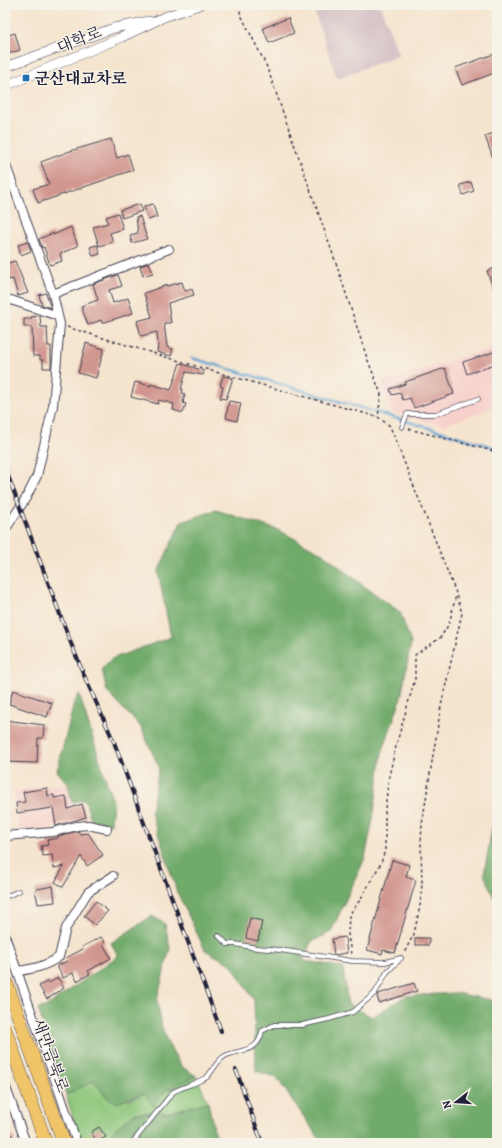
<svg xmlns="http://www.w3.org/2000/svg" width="502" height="1148" font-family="Alegreya,'Noto Serif KR',serif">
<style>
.built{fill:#f7d0cb}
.industrial{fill:#d2bec2}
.green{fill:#8cc67a;stroke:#57745a}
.forest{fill:#71ab6a;stroke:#4a6652}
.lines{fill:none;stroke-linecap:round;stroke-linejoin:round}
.stream{stroke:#5ca1d1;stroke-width:2.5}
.building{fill:#d1968f}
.service-casing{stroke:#423f51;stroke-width:5.5}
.minor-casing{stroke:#423f51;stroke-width:10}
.tertiary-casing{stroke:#423f51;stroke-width:10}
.trunk-casing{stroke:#423f51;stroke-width:14}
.path{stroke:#423f51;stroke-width:1.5;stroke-dasharray:3 3;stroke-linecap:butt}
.service{stroke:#fff;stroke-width:4}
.minor{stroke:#fff;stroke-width:8}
.tertiary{stroke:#fff;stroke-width:9}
.trunk{stroke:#f0c469;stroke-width:13}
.rail-casing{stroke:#22223b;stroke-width:4}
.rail{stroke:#f7f3e8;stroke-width:2.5;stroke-dasharray:8;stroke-linecap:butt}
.poi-dot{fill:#1f6fb2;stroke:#f7f3e8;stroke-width:1.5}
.labels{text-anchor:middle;stroke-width:3;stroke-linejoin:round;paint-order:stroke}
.street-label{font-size:16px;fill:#22223b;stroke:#f7f3e8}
.poi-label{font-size:16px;font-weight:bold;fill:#22223b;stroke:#f7f3e8;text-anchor:start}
</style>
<rect width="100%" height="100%" fill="#f7f3e8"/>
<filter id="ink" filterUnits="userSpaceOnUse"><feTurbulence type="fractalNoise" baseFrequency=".025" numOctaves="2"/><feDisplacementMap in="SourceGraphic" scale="8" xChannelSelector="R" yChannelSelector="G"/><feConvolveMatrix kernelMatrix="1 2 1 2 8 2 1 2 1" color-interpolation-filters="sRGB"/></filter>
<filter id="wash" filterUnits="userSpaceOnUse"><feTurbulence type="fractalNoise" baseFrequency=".012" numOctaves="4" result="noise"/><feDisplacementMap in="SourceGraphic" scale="16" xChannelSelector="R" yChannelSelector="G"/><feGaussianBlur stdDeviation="0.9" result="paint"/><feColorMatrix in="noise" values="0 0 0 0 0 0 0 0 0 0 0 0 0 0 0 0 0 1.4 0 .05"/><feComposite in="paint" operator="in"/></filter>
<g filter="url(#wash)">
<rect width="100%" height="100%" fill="#f5e4ce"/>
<path class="built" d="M497 346V406L444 425 393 414 382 383Z
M68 784 75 822 72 824 52 829 19 831 14 791Z"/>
<path class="industrial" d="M312 5H380L399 55 337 78Z"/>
<path class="green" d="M196 1076 208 1102 166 1113H135L116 1128 103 1143H81L66 1095 93 1081 108 1098 130 1100 145 1093 153 1106 165 1091Z"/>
<path class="forest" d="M216 510 278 530 322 553 364 586 400 612 411 643 401 698 382 753 373 819 365 858 331 932 311 942 303 961 324 964 343 968 348 1004 372 1017 406 996 455 993 497 1001V1143H322L277 1078 256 1071 254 1000 231 964 205 950 177 892 151 812 159 767 140 726 107 692 102 669 111 659 171 637 158 572 181 522Z
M79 694 113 802 111 824 91 820 85 800 72 802 68 784 57 771 74 703Z
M497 813V905L484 874 492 828Z
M152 916 165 924 170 948 157 1000 162 1027 167 1042 182 1067 196 1076 165 1091 153 1106 145 1093 117 1103 108 1098 93 1081 66 1095 38 1009 47 1006 118 956 111 943Z
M208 1102 217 1143H103L116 1128 135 1113H166Z"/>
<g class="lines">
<path class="stream" d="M192 358 497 448"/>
</g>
<g id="blocks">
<path class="building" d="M288 18 294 33 269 43 263 28Z
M15 33 20 50 5 55V36Z
M497 53V72L462 85 455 68Z
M497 132V167H496L485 136Z
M111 139 117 158 128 154 133 170 38 203 33 189 49 184 41 162 70 151Z
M471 182 474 191 463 195 460 185Z
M140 204 142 211 122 218 120 210Z
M153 204 157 217 148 220 144 206Z
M118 213 123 229 110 233 113 242 99 246 93 227 108 223 106 217Z
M140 216 147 239 132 243 130 235 138 233 136 217Z
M71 227 78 246 60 254 62 261 50 265 44 247 42 248 39 239 53 233V235Z
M28 242 31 251 21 255 18 245Z
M97 245 100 254 93 256 90 247Z
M15 261 28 293 18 296 13 279 9 280 5 268V264Z
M149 263 153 273 143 276 140 266Z
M497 267V295H496L487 271Z
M118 275 122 286 109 290 113 303 128 298 133 313 102 323 101 320 88 325 81 306 98 300 93 284Z
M182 282 185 291 192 289 194 295 168 303 171 323H164L167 347 173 349 171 356 157 352 158 345 157 332 141 336 137 321 152 317 144 293 167 285V286Z
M46 293 49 303 51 308 42 305 39 295Z
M40 316 41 327H47L48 346H51V368H43V360H40V356H33L32 327H24V319H31V317Z
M86 343 104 349 96 378 78 373Z
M497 351V363L467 374 463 362Z
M180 363 204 371 203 375 186 372 181 389H183L182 393 185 394 183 403 186 404 183 413 173 410 174 404 159 400 158 404 131 397 135 382 151 386V384L171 390Z
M445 368 454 394 414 408 410 398 403 400 400 393 392 395 390 389 405 384V382Z
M223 376 233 378 226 399 220 398 223 387 220 386Z
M229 401 241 403 237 421 226 418Z
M13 690 52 703 47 717 9 704Z
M5 720 44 725 43 738H38L37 763 5 762Z
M47 788 48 796 54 795V798L66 796 68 809 82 804 86 817 56 826 53 808 17 813 16 803 25 802 23 792Z
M78 831 80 834 88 833 103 855 87 866 81 856 63 887 55 882 64 866 54 868 52 855 43 856 41 846 48 845 47 840 58 838V836Z
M392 860 409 865 406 877 416 880 395 953 383 950 382 954 367 950Z
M53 886 55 902 38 904 36 894 34 893 37 889Z
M96 901 108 911 95 925 84 916Z
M250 918 262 921 258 941 246 938Z
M101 937 105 942 103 944 111 958 88 971 90 974 77 981 73 973 63 978 57 966 67 961 66 958 83 949 82 947Z
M345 937 347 953 334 955 332 939Z
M415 938H429V945H415Z
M58 978 64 988 47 999 39 986 48 981 49 983Z
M414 983 417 991 379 1003 377 996 378 994Z
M5 1126 15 1140 12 1143H9L5 1138Z
M99 1127 106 1137 97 1142 91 1132Z"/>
</g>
</g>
<g filter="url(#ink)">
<use href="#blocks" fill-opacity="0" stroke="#423f51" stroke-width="1"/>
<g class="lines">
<defs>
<path id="service" d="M402 427 407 414H436L478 399
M5 897 19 891
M219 936 227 944H235L257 948 280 950 352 961 385 962 401 958
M132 1143 173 1092C182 1087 200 1082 207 1077 213 1071 217 1060 225 1056 241 1048 258 1054 262 1031L274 1025H302L329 1019 353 1012 375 993 387 972 401 958"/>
<path id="minor" d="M5 163 53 294 60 324 53 406 37 476 26 498 5 530
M53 294 169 249
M5 300H11L58 316
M5 836 53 832 77 826 88 825 107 829
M5 936 77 1143
M18 971C34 969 46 966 59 957L66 928 88 892 113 876
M5 1085 26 1143"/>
<path id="tertiary" d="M5 67 114 28 149 21
M5 86 120 38 164 17 199 5"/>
<path id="trunk" d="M5 979 64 1143
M5 1029 46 1143"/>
</defs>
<use href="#service" class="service-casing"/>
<use href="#minor" class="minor-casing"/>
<use href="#tertiary" class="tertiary-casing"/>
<use href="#trunk" class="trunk-casing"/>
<path class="path" d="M238 5 241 15 267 67 337 266 367 358 381 394 378 417 390 426 456 593 462 613 441 706 422 824 421 844 422 884 420 906 414 934 404 953
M67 327 219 373 378 417
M409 429 497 452
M351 954 348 934 349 915 360 900 381 863 385 850V809L389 776 397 742 415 679V655L440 638 449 624 456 595"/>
<use href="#service" class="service"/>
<use href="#minor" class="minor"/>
<use href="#tertiary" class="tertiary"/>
<use href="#trunk" class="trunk"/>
<defs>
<path id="rail" d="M5 468 70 641 86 680 114 742 221 1031
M236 1070 262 1143"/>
</defs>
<use href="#rail" class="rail-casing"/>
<use href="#rail" class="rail"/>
</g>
</g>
<rect class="poi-dot" x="22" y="74" width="8" height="8" rx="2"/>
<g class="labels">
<g class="street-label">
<text transform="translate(79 39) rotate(-22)" y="6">대학로</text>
<text transform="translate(51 1055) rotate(70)" y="6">새만금북로</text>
</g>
<g class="poi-label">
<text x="34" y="84">군산대교차로</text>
</g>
</g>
<rect width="502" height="1148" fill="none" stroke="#f7f3e8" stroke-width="20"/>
<g transform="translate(456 1102) rotate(253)" stroke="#f7f3e8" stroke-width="3" paint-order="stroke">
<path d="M0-3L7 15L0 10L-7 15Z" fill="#22223b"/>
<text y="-6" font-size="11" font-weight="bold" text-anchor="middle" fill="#22223b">N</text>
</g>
</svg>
